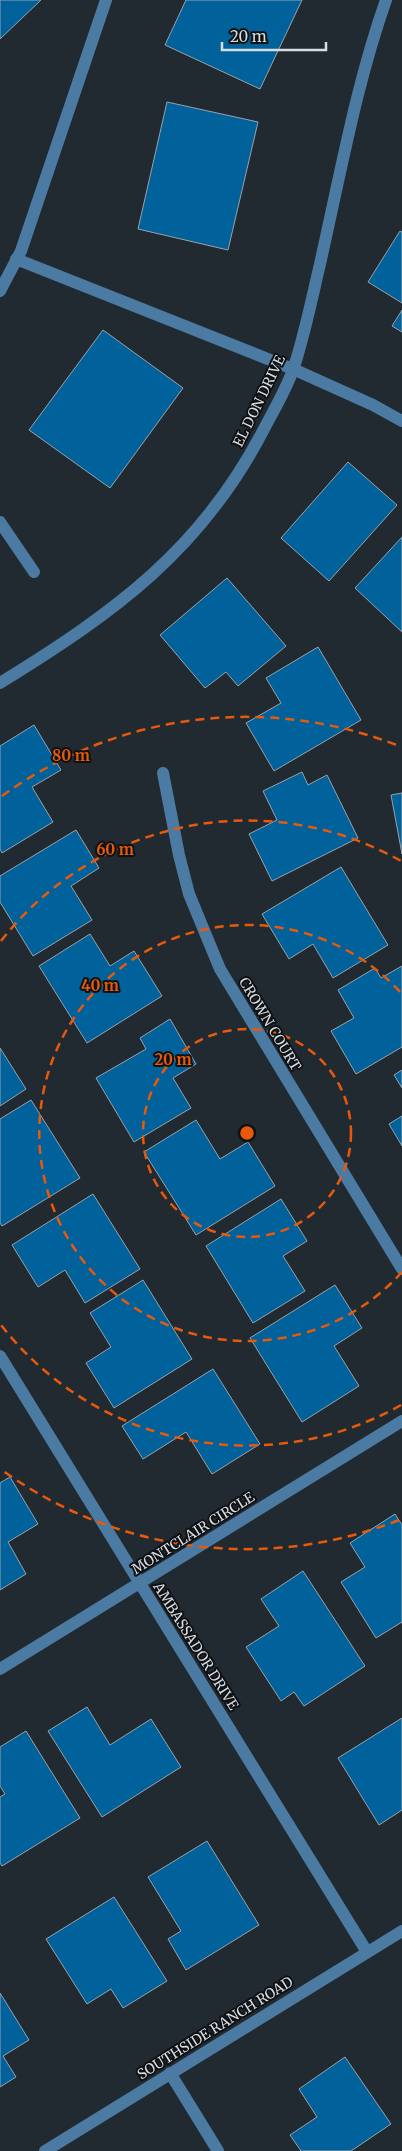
<svg xmlns="http://www.w3.org/2000/svg" width="402" height="2151" font-family="Merriweather,serif">
<style>
.building{fill:#01619a;stroke:#99a3ac}
.lines{fill:none;stroke-linecap:round;stroke-linejoin:round}
.minor{stroke:#4b7ba3;stroke-width:12}
.ring{fill:none;stroke:#e8590c;stroke-width:2.5;stroke-dasharray:9 6}
.labels{text-anchor:middle;stroke-width:4;stroke-linejoin:round;paint-order:stroke}
.street-label{font-size:14px;fill:#d8dde2;stroke:#0f1215}
.centre{fill:#e8590c;stroke:#0f1215;stroke-width:2.5}
.ring-label{font-size:15px;text-anchor:middle;font-weight:bold;fill:#e8590c;stroke:#0f1215;stroke-width:4;stroke-linejoin:round;paint-order:stroke}
</style>
<rect width="100%" height="100%" fill="#222a31"/>
<path class="building" d="M0 0H41L0 39Z
M186 0H302L260 89 165 45Z
M167 102 258 122 228 250 138 229Z
M400 231 402 232V303L368 282Z
M402 310V332L392 326Z
M103 330 183 388 110 488 29 430Z
M348 462 397 505 329 581 281 538Z
M402 537V632L355 588Z
M227 578 286 646 238 686 226 672 205 688 160 635Z
M318 647 361 720 274 771 246 723 281 703 266 678Z
M34 725 61 770 32 787 53 822 2 853 0 849V746Z
M302 772 308 785 327 775 358 838 272 881 249 834 277 820 263 791Z
M402 793V854L391 795Z
M76 830 99 868 71 886 92 920 33 956 0 902V876Z
M341 867 388 945 333 978 313 944 289 959 262 914Z
M90 934 110 966 134 951 162 996 87 1043 39 966Z
M402 966V1047L356 1074 331 1031 354 1018 338 990 375 968 381 978Z
M170 1019 196 1064 173 1078 191 1108 134 1142 96 1078 146 1049 140 1038Z
M0 1048 26 1089 0 1106Z
M402 1070V1088L394 1075Z
M31 1100 80 1178 2 1226 0 1223V1119Z
M402 1116V1146L389 1124Z
M196 1120 220 1159 248 1142 275 1186 196 1235 144 1152Z
M93 1194 140 1269 85 1303 65 1270 38 1287 12 1245Z
M281 1199 307 1241 283 1256 305 1291 253 1323 206 1246Z
M143 1280 192 1359 114 1408 86 1363 111 1347 90 1313Z
M335 1285 362 1328 334 1346 359 1386 302 1422 250 1338Z
M213 1369 260 1444 212 1474 186 1432 143 1459 122 1426Z
M10 1477 38 1524 8 1542 26 1574 0 1590V1483Z
M395 1514 402 1525V1622L376 1638 341 1582 365 1567 350 1543Z
M303 1571 365 1666 304 1706 294 1692 281 1701 246 1647 279 1626 261 1599Z
M87 1707 110 1745 151 1719 181 1767 102 1817 48 1731Z
M402 1718V1810L379 1825 338 1758Z
M26 1731 80 1818 2 1866 0 1863V1797L5 1794 0 1786V1747Z
M207 1841 259 1925 186 1970 168 1939 181 1931 148 1877Z
M114 1897 167 1981 123 2008 111 1989 87 2004 46 1939Z
M0 1993 29 2040 3 2056 16 2077 0 2087Z
M345 2057 391 2124 351 2151H301L290 2135 317 2117 299 2089Z"/>
<g class="lines">
<path class="minor" d="M16 259 293 369 373 405 402 421
M0 291 21 251 106 0
M0 522 34 572
M0 683C115 612 202 550 265 427 275 408 287 388 294 367 305 333 312 298 320 264 340 176 356 85 386 0
M163 773 179 855 189 894 220 969 402 1269
M0 1356 367 1952
M0 1669 402 1421
M170 2073 218 2151
M45 2151 402 1931"/>
</g>
<g class="ring">
<circle cx="247" cy="1133" r="104"/>
<path d="M402 1272A208 208 0 1 1 402 994"/>
<path d="M401 1405A312 312 0 0 1 1 1325M1 941A312 312 0 0 1 401 861"/>
<path d="M399 1520A416 416 0 0 1 2 1470M2 796A416 416 0 0 1 399 746"/>
</g>
<g class="labels">
<g class="street-label">
<text transform="translate(259 401) rotate(-64)" y="5">EL DON DRIVE</text>
<text transform="translate(270 1024) rotate(59)" y="5">CROWN COURT</text>
<text transform="translate(193 1533) rotate(-32)" y="5">MONTCLAIR CIRCLE</text>
<text transform="translate(196 1646) rotate(58)" y="5">AMBASSADOR DRIVE</text>
<text transform="translate(215 2028) rotate(-32)" y="5">SOUTHSIDE RANCH ROAD</text>
</g>
</g>
<circle cx="247" cy="1133" r="8" class="centre"/>
<g class="ring-label">
<text x="71" y="761">80 m</text>
<text x="115" y="855">60 m</text>
<text x="100" y="991">40 m</text>
<text x="173" y="1065">20 m</text>
</g>
<path d="M222 42v8h104v-8" fill="none" stroke="#d8dde2" stroke-width="2.5"/>
<text x="230" y="42" font-size="15" fill="#d8dde2" stroke="#0f1215" stroke-width="4" paint-order="stroke">20 m</text>
</svg>
